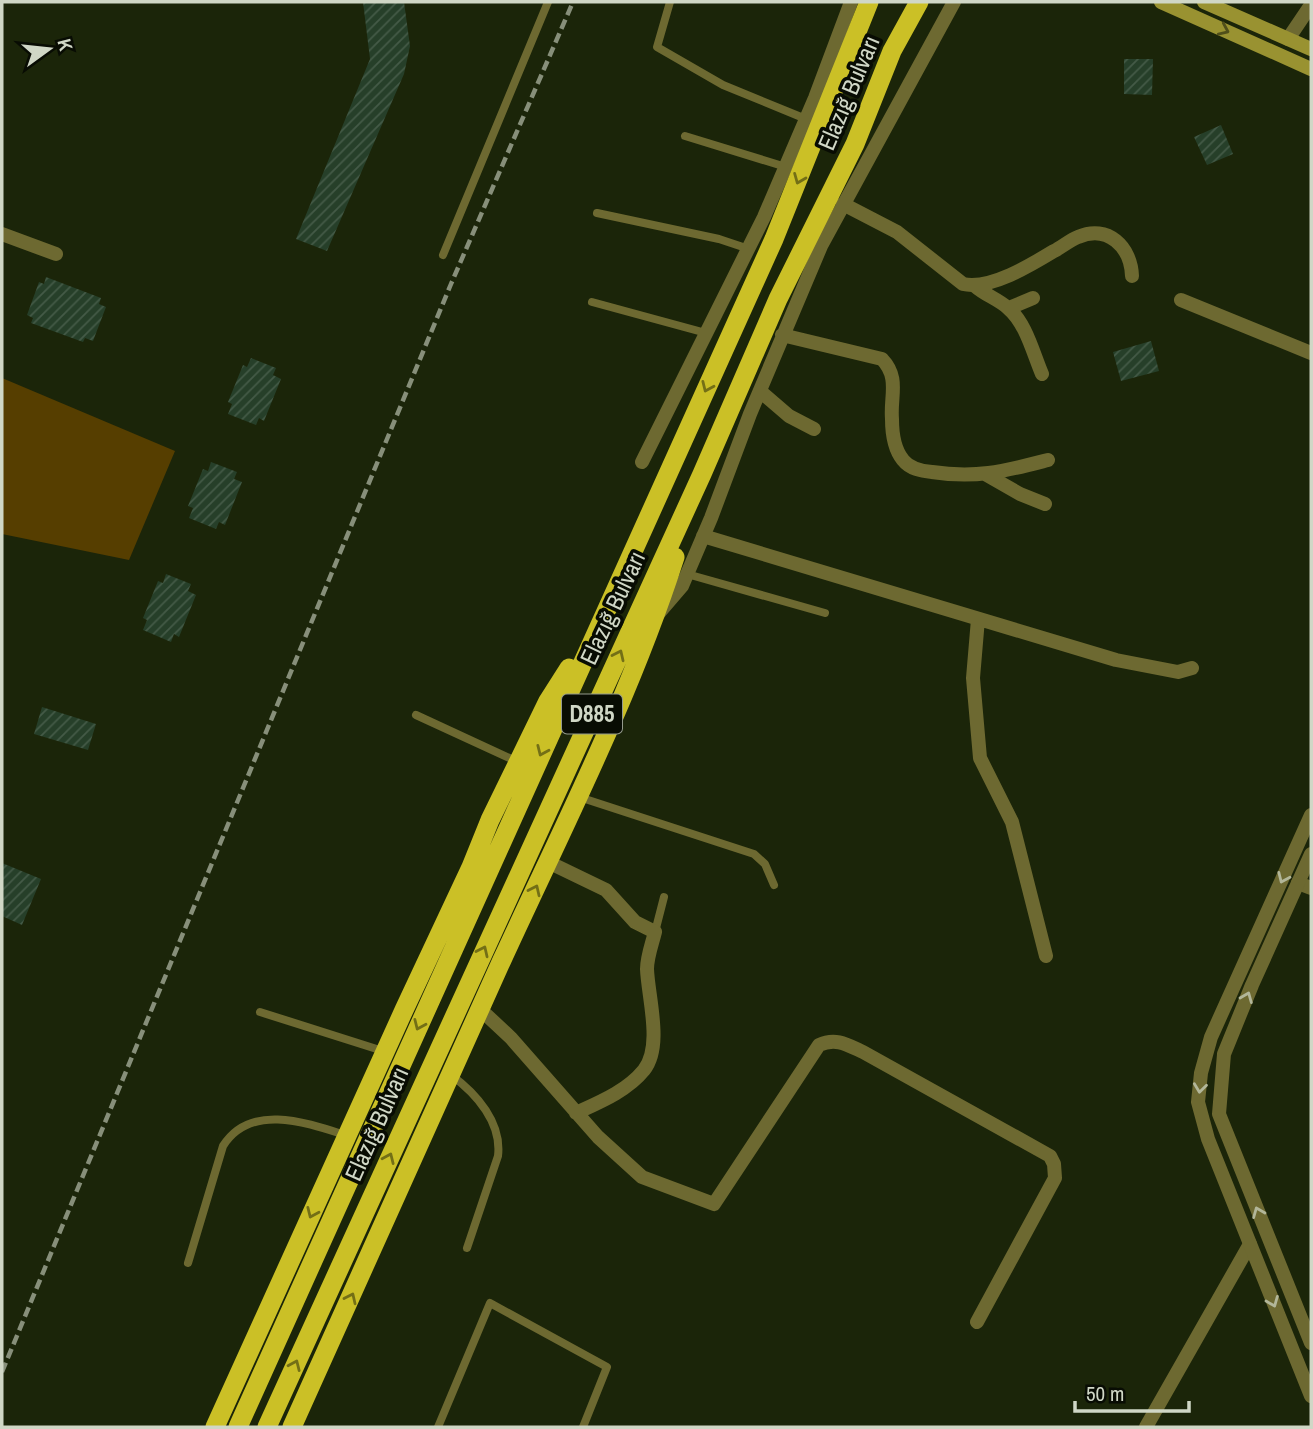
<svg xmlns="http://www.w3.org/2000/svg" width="1313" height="1429" font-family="'Archivo Narrow',sans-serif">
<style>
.grass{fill:#563e00}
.building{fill:url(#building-hatch)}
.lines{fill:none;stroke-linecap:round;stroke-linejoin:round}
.service{stroke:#6d6931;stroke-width:8}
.minor{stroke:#6d6931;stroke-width:14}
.tertiary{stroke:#6d6931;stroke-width:14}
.secondary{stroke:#999231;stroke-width:14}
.trunk{stroke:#cbc026;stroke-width:19}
.rail{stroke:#878f7a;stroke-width:4.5;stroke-dasharray:10 5;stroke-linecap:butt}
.oneway{stroke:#504f1a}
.oneway2{stroke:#736f16}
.oneway3{stroke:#b2b699}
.labels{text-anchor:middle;stroke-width:7;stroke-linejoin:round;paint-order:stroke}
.shield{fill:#080c03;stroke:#949a8c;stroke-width:2}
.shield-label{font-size:23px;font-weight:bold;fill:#d0d7c6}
.street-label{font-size:24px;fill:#d0d7c6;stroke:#080c03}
</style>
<defs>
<pattern id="building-hatch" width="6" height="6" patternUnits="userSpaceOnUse" patternTransform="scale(1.75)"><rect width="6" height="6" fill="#263f29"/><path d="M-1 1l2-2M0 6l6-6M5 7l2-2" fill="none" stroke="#445a47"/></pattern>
</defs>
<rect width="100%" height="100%" fill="#1b2509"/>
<path class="grass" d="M2 378 175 451 129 560 2 534Z"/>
<path class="building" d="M363 2H404L410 46 404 74 327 251 296 239 370 59Z
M1124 59H1153L1152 95 1124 94Z
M1221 125 1233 154 1207 165 1194 137Z
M46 277 101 298 99 304 106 307 93 341 85 338 83 342 31 323 33 318 27 315 39 282 44 284Z
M1151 341 1159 371 1121 381 1113 352Z
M251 358 276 368 273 375 281 379 264 421 259 418 256 425 228 414 232 404 228 402 243 365 247 367Z
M211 462 237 472 234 479 242 482 225 525 219 522 216 529 189 518 193 508 188 506 203 469 208 471Z
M166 574 191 584 188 591 196 595 179 637 174 634 171 642 143 630 147 620 143 618 158 581 163 583Z
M42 707 96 724 88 750 34 734Z
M2 863 41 879 22 925 2 916Z"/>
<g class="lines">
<path class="service" d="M670 2 657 47 723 85 806 119
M685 136 786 167
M597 213 719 239 749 249
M443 255 548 2
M592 302 706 333
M687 574 825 613
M416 715 518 762
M579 797 754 854 765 864 774 885
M655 932 664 897
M260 1012 383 1051
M451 1075C477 1094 502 1123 498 1156L467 1248
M188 1263 223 1146C250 1103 305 1122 345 1135
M438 1427 490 1303 607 1367 583 1427"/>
<path class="minor" d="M1288 39 1311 5
M843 204 897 232 963 284C990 290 1031 265 1054 251 1062 247 1070 240 1078 237 1108 224 1131 247 1132 276
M2 234 56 254
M975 286C985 295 998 299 1008 308 1026 323 1033 353 1042 374
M1181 300 1311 353
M1009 308 1033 298
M782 335 882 359C900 378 890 396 892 419 892 434 894 449 903 460 910 469 921 471 932 472 977 479 1005 471 1048 460
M760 391 789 416 814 429
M642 462 764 217 815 98 851 2
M985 474 1020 494 1045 504
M703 536 1116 660 1178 672 1192 668
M658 614 682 586 711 518 750 414 821 246 954 2
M978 619 973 678 980 758 1012 822 1046 956
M548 862 606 890 635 922 655 932C652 944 647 957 647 969 648 997 663 1046 644 1070 627 1091 600 1102 576 1113
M1298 883 1311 888
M480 1009 511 1038 598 1137 642 1177 714 1204 819 1045C836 1037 848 1045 863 1052L1050 1156 1054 1164 1055 1178 977 1322
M1146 1427 1250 1244"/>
<path class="tertiary" d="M1311 815 1211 1037 1201 1073 1198 1102 1208 1139 1311 1396
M1311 854 1252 985 1224 1054 1219 1114 1311 1343"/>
<path class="secondary" d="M1161 2 1311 69
M1204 2 1311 49"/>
<path class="trunk" d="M215 1427 404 1010 471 867 490 820 548 701 569 668
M238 1427 774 239 869 2
M267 1427 702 474 778 299 855 144 892 51 919 2
M292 1427C363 1272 431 1115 502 960 563 827 630 697 675 557"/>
<path class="rail" d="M2 1372 451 284 573 2"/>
</g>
<defs><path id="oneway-chevron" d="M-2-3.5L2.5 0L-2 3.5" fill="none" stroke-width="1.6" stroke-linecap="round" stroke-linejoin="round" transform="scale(1.75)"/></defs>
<use class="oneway" href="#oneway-chevron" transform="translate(1224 30) rotate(24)"/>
<g class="oneway2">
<use href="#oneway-chevron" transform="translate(799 179) rotate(112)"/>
<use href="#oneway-chevron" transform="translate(707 387) rotate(114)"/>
<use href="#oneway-chevron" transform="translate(619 655) rotate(-65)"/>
<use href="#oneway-chevron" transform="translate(542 751) rotate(114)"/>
<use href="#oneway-chevron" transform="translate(535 890) rotate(-65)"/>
<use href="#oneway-chevron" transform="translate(483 951) rotate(-65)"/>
<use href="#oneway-chevron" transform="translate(419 1025) rotate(114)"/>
<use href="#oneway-chevron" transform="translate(389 1158) rotate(-66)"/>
<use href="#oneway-chevron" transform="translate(312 1213) rotate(114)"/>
<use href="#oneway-chevron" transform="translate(351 1298) rotate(-65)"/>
<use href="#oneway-chevron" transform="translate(295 1365) rotate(-66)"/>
</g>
<g class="oneway3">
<use href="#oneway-chevron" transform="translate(1283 878) rotate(114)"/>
<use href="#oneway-chevron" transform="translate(1247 997) rotate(-68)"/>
<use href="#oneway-chevron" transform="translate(1200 1088) rotate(97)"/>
<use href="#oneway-chevron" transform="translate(1258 1212) rotate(-112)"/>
<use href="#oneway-chevron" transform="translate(1273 1302) rotate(68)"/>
</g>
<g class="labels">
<rect class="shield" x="562" y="694.5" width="60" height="39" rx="5"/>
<g class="shield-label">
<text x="592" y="722">D885</text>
</g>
<g class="street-label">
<text transform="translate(849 93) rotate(-67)" y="8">Elazığ Bulvarı</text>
<text transform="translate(613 608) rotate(-65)" y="8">Elazığ Bulvarı</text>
<text transform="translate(377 1124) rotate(-66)" y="8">Elazığ Bulvarı</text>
</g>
</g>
<rect width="1313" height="1429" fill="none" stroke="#d0d7c6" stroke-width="7"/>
<g transform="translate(49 49) rotate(75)" stroke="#080c03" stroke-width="5" paint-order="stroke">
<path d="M0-5L12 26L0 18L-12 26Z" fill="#d0d7c6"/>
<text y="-10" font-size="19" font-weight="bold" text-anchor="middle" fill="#d0d7c6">K</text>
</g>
<path d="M1075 1401v10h114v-10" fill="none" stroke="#d0d7c6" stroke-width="3.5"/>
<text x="1086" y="1401" font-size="21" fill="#d0d7c6" stroke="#080c03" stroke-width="5" paint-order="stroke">50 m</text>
</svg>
